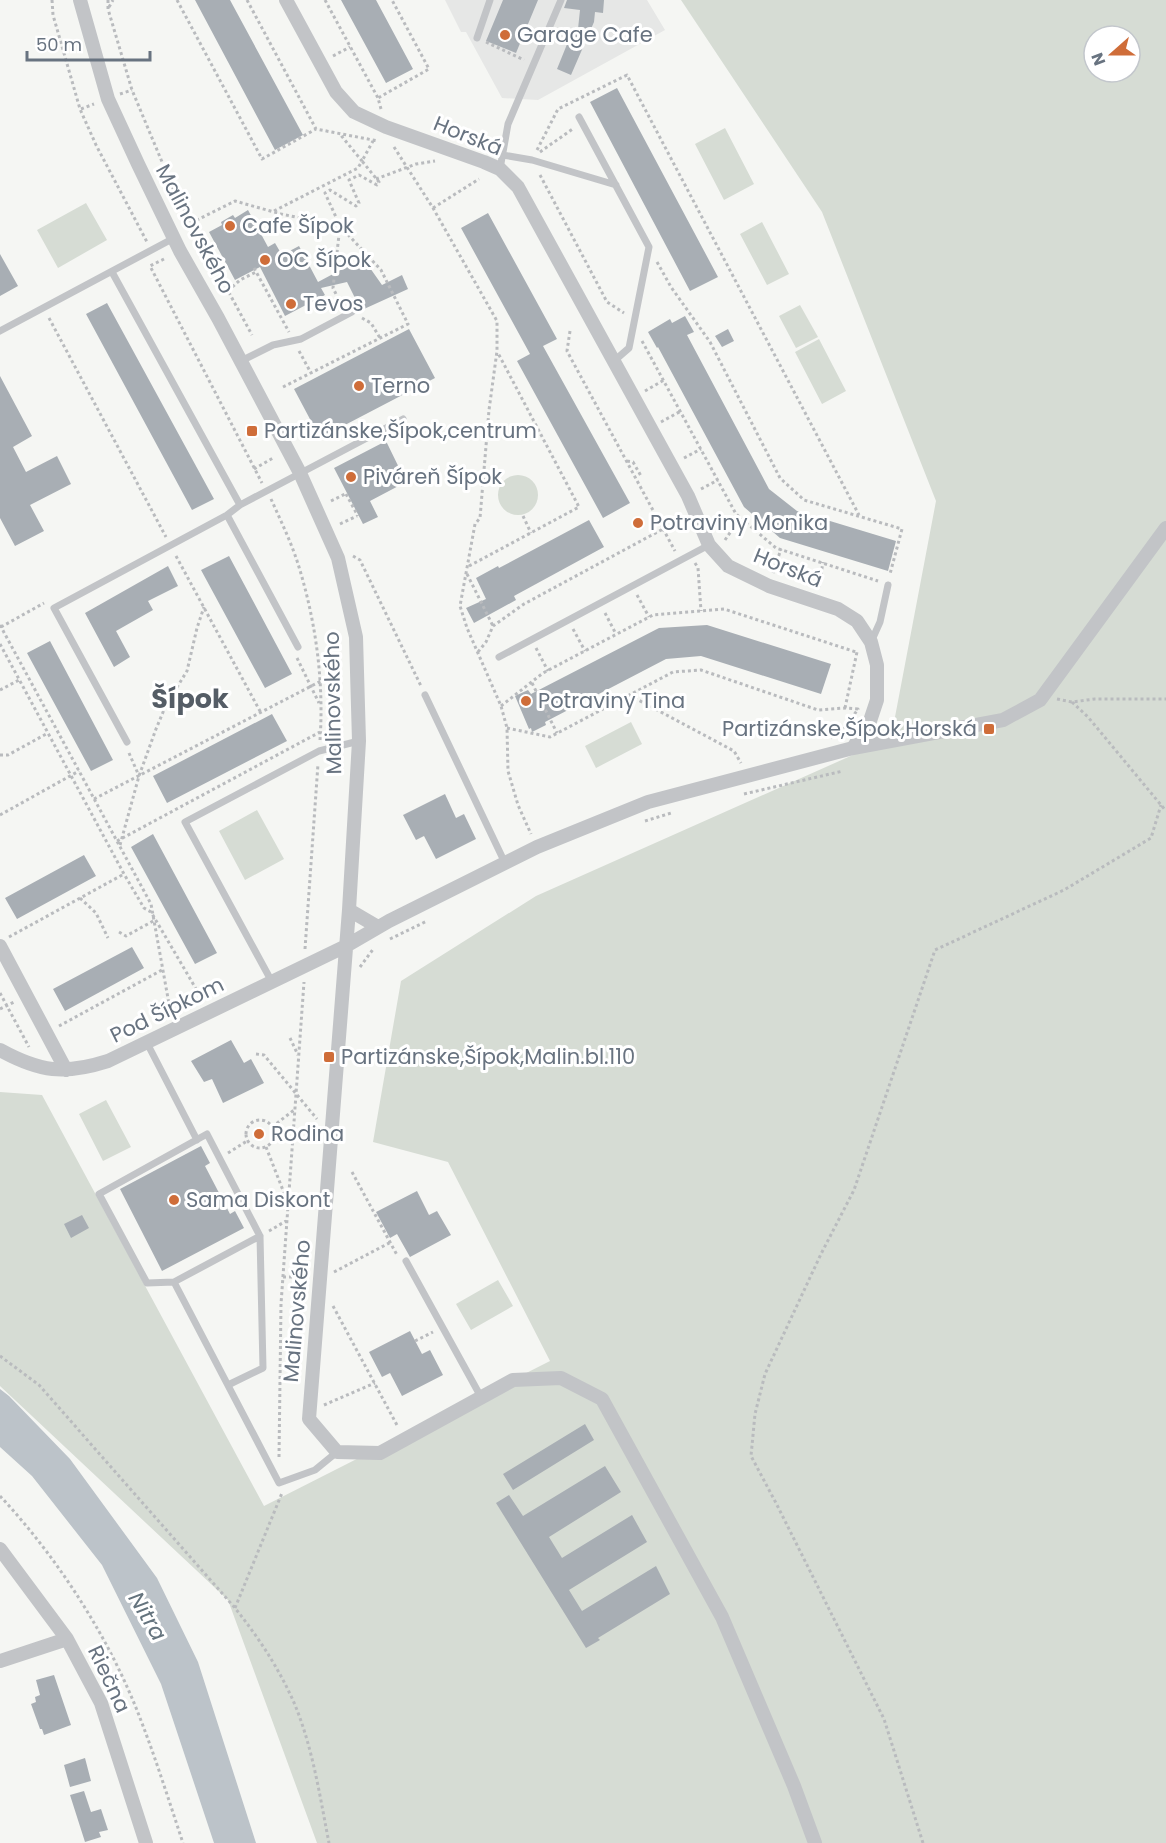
<svg xmlns="http://www.w3.org/2000/svg" width="1166" height="1843" font-family="Poppins,sans-serif">
<style>
.built{fill:#e6e7e6}
.green{fill:#d6dcd4;fill-rule:evenodd}
.water{fill:#bcc3c9}
.building{fill:#a8aeb4}
.lines{fill:none;stroke-linecap:round;stroke-linejoin:round}
.path{stroke:#b9bbbe;stroke-width:3;stroke-dasharray:3 3;stroke-linecap:butt}
.service{stroke:#c2c4c7;stroke-width:7}
.minor{stroke:#c2c4c7;stroke-width:14}
.poi-dot{fill:#cf6d39;stroke:#fff;stroke-width:2}
.labels{text-anchor:middle;stroke-width:6;stroke-linejoin:round;paint-order:stroke}
.poi-label{font-size:21px;fill:#687380;stroke:#fff;text-anchor:start}
.street-label{font-size:21px;fill:#687380;stroke:#fff}
.water-label{font-size:22px;font-style:italic;fill:#64737d;stroke:#fff}
.district-label{font-size:27px;font-weight:bold;fill:#555d66;stroke:#fff}
</style>
<rect width="100%" height="100%" fill="#f5f6f3"/>
<path class="built" d="M445 0H647L665 30 538 100 502 98 466 32H461Z"/>
<path class="green" d="M681 0H1166V1843H317L228 1600 0 1386V1092L42 1095 264 1506 550 1361 448 1162 373 1142 401 981 536 896 891 738 936 501 822 212ZM1094 36H1130V72H1094Z
M725 128 754 184 724 200 695 144Z
M86 203 107 240 58 268 37 230Z
M762 222 789 274 767 285 740 234Z
M800 305 818 337 796 348 779 316Z
M819 339 846 391 822 404 795 352Z
M498 495a20 20 0 1 1 40 0a20 20 0 1 1-40 0Z
M631 722 642 744 596 768 585 746Z
M257 810 284 859 245 880 219 831Z
M106 1100 131 1147 103 1161 79 1114Z
M498 1280 513 1306 471 1330 456 1304Z"/>
<path class="water" d="M0 1389 9 1396 70 1459 157 1578 198 1662 256 1843H214L161 1684 102 1565 32 1476 0 1447Z"/>
<path class="building" d="M195 0H230L303 135 275 150Z
M341 0H376L413 69 386 83Z
M503 0H538L516 53 486 41Z
M567 0H604L603 13 595 12 594 22 571 75 557 69 574 27 578 29 580 10 564 8Z
M617 88 718 277 690 291 590 102Z
M248 210 268 247 275 243 282 255 299 246 318 282 363 258 382 285 402 275 408 289 364 309 360 302H357L347 282 321 288 325 295 285 316 260 267 235 280 209 232 222 225 221 222 233 215 235 218Z
M488 213 557 339 543 346 630 503 603 518 517 361 530 354 461 228Z
M0 254 18 286 0 296Z
M107 303 214 499 192 510 86 314Z
M685 316 694 332 687 335 769 489 797 511 896 541 888 571 780 538 744 507 658 347 657 348 648 332 670 319 672 323Z
M409 329 435 378 320 438 294 389Z
M728 329 734 341 722 347 715 336Z
M0 376 32 436 13 447 26 472 57 456 71 484 30 505 44 531 15 546 0 518Z
M386 441 406 482 370 501 378 517 363 524 334 468Z
M589 520 604 547 514 596 516 600 474 623 466 608 486 599 476 578 498 566 499 568Z
M229 556 292 674 265 688 201 570Z
M168 566 178 586 148 601 153 610 116 631 130 657 114 667 85 613Z
M707 625 831 664 821 694 701 656 666 659 545 722 546 725 532 732 531 728 529 729 515 696 528 690 531 694 659 628Z
M50 641 113 760 91 771 27 653Z
M272 714 287 741 167 803 153 776Z
M445 794 456 818 464 814 476 839 436 859 424 836 416 840 403 815Z
M153 834 217 953 195 964 131 847Z
M84 855 96 876 17 919 5 898Z
M132 947 144 968 65 1011 53 989Z
M231 1040 244 1063 251 1059 264 1083 223 1103 212 1079 204 1082 191 1061Z
M201 1146 210 1163 205 1166 230 1214 235 1211 244 1228 162 1271 120 1189Z
M417 1191 429 1215 437 1211 451 1235 410 1257 397 1234 390 1238 376 1212Z
M82 1215 89 1228 71 1238 64 1224Z
M410 1331 422 1354 430 1350 443 1375 402 1396 390 1373 382 1377 369 1352Z
M585 1424 594 1440 513 1490 503 1474Z
M605 1466 621 1492 549 1537 562 1558 632 1515 647 1542 569 1590 582 1611 656 1566 670 1594 598 1638 600 1640 586 1648 496 1503 509 1495 523 1516Z
M54 1675 71 1725 44 1735 42 1729H40L31 1704 36 1702 35 1697 40 1695 36 1680Z
M85 1758 91 1781 70 1787 64 1765Z
M84 1791 91 1812 101 1809 108 1830 99 1832 101 1837 85 1842 70 1795Z"/>
<g class="lines">
<path class="path" d="M52 0 53 15 80 109 96 145 147 242
M108 0V9L132 90 175 193 252 335
M177 0 262 159 316 129
M247 0 316 129 378 141
M325 0 378 98
M109 7 113 0
M486 42 524 60
M333 56 350 47
M120 94 132 90
M81 109 94 104
M381 109 378 98 429 69 392 0
M394 147 433 208 497 321V351L489 410 480 518 475 524 460 606 467 628 501 706 507 728 508 771 518 805 531 834
M537 150 558 109 627 75 859 515
M540 152 574 128
M540 175 607 302 624 313
M376 179 416 164 435 161
M433 208 479 179
M274 211 358 168 362 161 339 133
M191 223 235 201 281 214 340 226 325 193 330 190 356 206 359 203 349 180 359 175 377 185 379 182 362 161 373 141
M340 226 333 288 342 306
M164 259 150 266 262 483
M657 262 671 287 710 342 780 478 804 500 902 529 890 574
M254 268 289 332
M228 291 240 280 256 272
M49 318 166 537
M362 318 371 323 380 338
M570 331 567 351 675 551
M642 341 736 514 776 548 878 581
M299 351 311 373
M283 387 408 324 381 270 340 226
M645 391 664 380
M661 422 681 411
M684 458 701 449
M627 461 633 462 641 476
M254 469 273 458
M701 489 718 480
M346 494 358 516
M271 499C281 521 292 544 299 567 316 623 324 682 320 740
M331 501 347 493
M523 516 531 533
M340 524 357 516
M725 540 740 518
M176 556 261 713
M353 556 360 560 421 686
M695 563 698 568 701 611
M469 566 579 507 498 353
M773 573 781 549
M467 574 493 626
M819 587 823 562
M637 595 649 617
M605 613 616 634
M0 625 151 904 171 1015
M1 627 44 603
M573 629 585 651
M0 644 124 874 144 908 151 912 202 999
M536 648 548 671
M478 652 486 642 493 626 524 604 663 529
M297 658 319 703
M532 683 557 733
M0 690 19 680
M629 695 734 751 741 763
M1057 699 1072 702 1095 699H1166
M1072 702 1088 717 1166 811
M501 706 543 673 653 615 724 609 856 652
M845 708 857 652
M507 728 550 737 673 672 701 670 818 710 845 708 858 709 844 729 831 738
M129 753 139 776
M0 755H8L48 733
M744 794 843 771
M94 799 321 681
M0 815 79 771
M645 821 671 813
M117 841 320 732
M120 845 139 776 156 729 166 705 187 671 197 628 204 607
M80 898 96 913 108 938
M119 932 126 936 155 920
M9 937 124 874
M390 939 427 921
M305 949 318 764
M360 967 374 948
M0 993 29 1047
M0 1009 14 1002
M59 1026 162 970
M290 1038 298 1055
M256 1054 264 1055 317 1119
M246 1134a14 14 0 1 1 28 0a14 14 0 1 1-28 0Z
M272 1127 294 1110
M266 1147 286 1198
M228 1153 247 1141
M352 1172 397 1255
M269 1231 286 1221
M334 1272 391 1242
M283 1277H306
M333 1306 398 1427
M415 1341 433 1332
M0 1356 39 1385 235 1608C259 1638 280 1670 295 1705 313 1749 320 1797 329 1843
M324 1405 375 1383
M279 1457 281 1304 304 982
M0 1496C58 1558 110 1639 140 1718 156 1759 169 1801 183 1843
M235 1608 282 1493
M923 1843 884 1719 776 1503 751 1456 755 1414 765 1374 821 1254 854 1190 935 950 1064 890 1151 838 1161 805"/>
<path class="service" d="M477 38 490 0
M579 117 649 247 629 348 614 361
M503 155 532 160 616 185
M500 169 508 124 561 0
M112 272 240 505
M0 331 174 238
M241 361 273 345 301 339 352 312
M227 515 298 647
M871 642 880 622 888 585
M499 657 709 545
M425 695 505 863
M127 742 54 608 227 515 240 505 403 419
M272 982 185 822 319 751 359 741
M147 1043 197 1140
M260 1236 174 1282 279 1483 315 1470 337 1452
M406 1261 481 1397
M174 1282 147 1283 99 1194 207 1134 260 1236 263 1368 228 1385"/>
<path class="minor" d="M80 0 108 99 138 164 180 251 218 318 300 473 338 558 356 637 359 741 349 910 309 1419 337 1452 380 1453 513 1380 561 1378 602 1399 722 1617 794 1786 815 1843
M853 748 1003 720 1040 700 1166 528
M349 910 378 927
M0 946 66 1070
M0 1050C40 1072 64 1075 108 1061L346 946 389 921 537 847 648 802 853 748 870 721 877 700V665L871 642 857 621 838 609 769 586 728 566 709 545 688 496 518 187 500 169 484 162 386 127 354 112 336 92 286 0
M0 1549 67 1639 101 1703 146 1843
M0 1661 67 1639"/>
</g>
<g class="poi-dot">
<circle cx="505" cy="35" r="6"/>
<circle cx="230" cy="226" r="6"/>
<circle cx="265" cy="260" r="6"/>
<circle cx="291" cy="304" r="6"/>
<circle cx="359" cy="386" r="6"/>
<rect x="246" y="425" width="12" height="12" rx="3"/>
<circle cx="351" cy="477" r="6"/>
<circle cx="638" cy="523" r="6"/>
<circle cx="526" cy="701" r="6"/>
<rect x="983" y="723" width="12" height="12" rx="3"/>
<rect x="323" y="1051" width="12" height="12" rx="3"/>
<circle cx="259" cy="1134" r="6"/>
<circle cx="174" cy="1200" r="6"/>
</g>
<g class="labels">
<g class="poi-label">
<text x="517" y="42">Garage Cafe</text>
<text x="242" y="233">Cafe Šípok</text>
<text x="277" y="267">OC Šípok</text>
<text x="303" y="311">Tevos</text>
<text x="371" y="393">Terno</text>
<text x="264" y="438">Partizánske,Šípok,centrum</text>
<text x="363" y="484">Piváreň Šípok</text>
<text x="650" y="530">Potraviny Monika</text>
<text x="538" y="708">Potraviny Tina</text>
<text x="977" y="736" text-anchor="end">Partizánske,Šípok,Horská</text>
<text x="341" y="1064">Partizánske,Šípok,Malin.bl.110</text>
<text x="271" y="1141">Rodina</text>
<text x="186" y="1207">Sama Diskont</text>
</g>
<g class="street-label">
<text transform="translate(468 136) rotate(22)" y="7">Horská</text>
<text transform="translate(195 229) rotate(62)" y="7">Malinovského</text>
<text transform="translate(788 568) rotate(22)" y="7">Horská</text>
<text transform="translate(333 703) rotate(-91)" y="7">Malinovského</text>
<text transform="translate(167 1010) rotate(-26)" y="7">Pod Šípkom</text>
<text transform="translate(297 1311) rotate(-85)" y="7">Malinovského</text>
<text transform="translate(109 1679) rotate(65)" y="7">Riečna</text>
</g>
<g class="water-label">
<text transform="translate(148 1616) rotate(59)" y="8">Nitra</text>
</g>
<g class="district-label">
<text x="190" y="708">Šípok</text>
</g>
</g>
<g transform="translate(1112 54) rotate(249)"><circle r="28" fill="#ffffff" stroke="#c3c7cc" stroke-width="1.5"/>
<path d="M0-4.5L10 22L0 15L-10 22Z" fill="#cf6d39"/>
<text y="-9" font-size="16" font-weight="bold" text-anchor="middle" fill="#687380">N</text>
</g>
<path d="M27 51v9h123v-9" fill="none" stroke="#687380" stroke-width="3"/>
<text x="36" y="51" font-size="18" fill="#687380" stroke="#ffffff" stroke-width="4.5" paint-order="stroke">50 m</text>
</svg>
